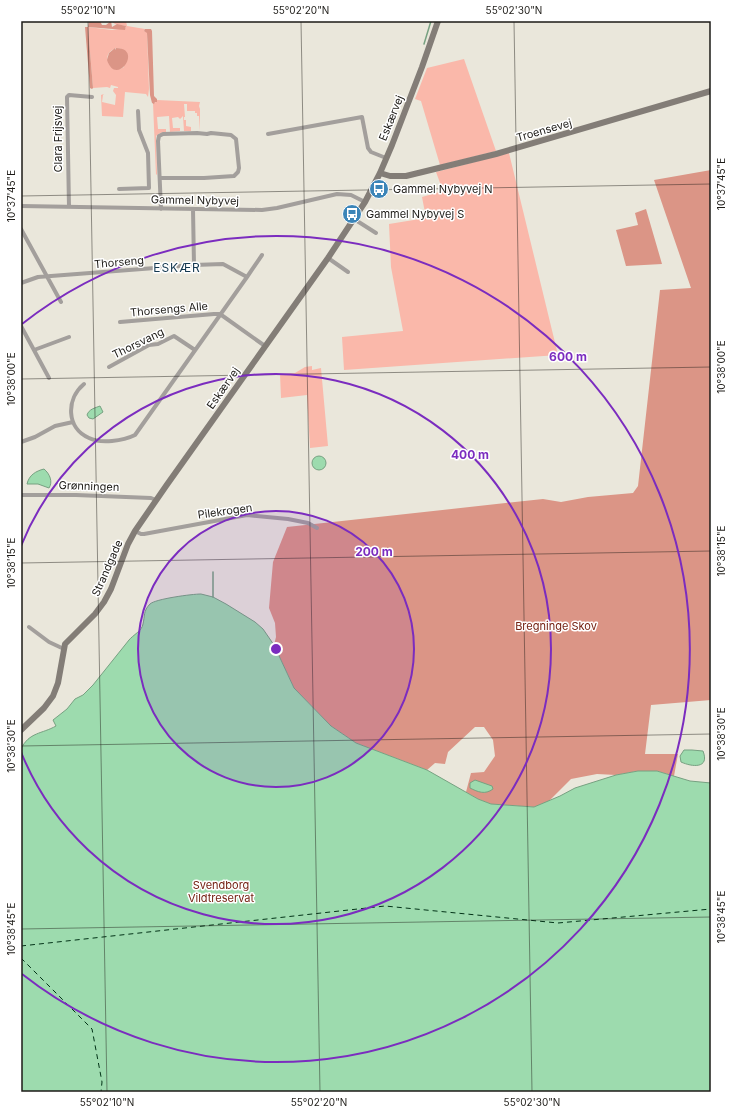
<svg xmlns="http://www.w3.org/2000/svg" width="732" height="1113" font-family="Inter,sans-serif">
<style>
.green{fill:#fab8aa;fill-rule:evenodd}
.forest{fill:#db9586}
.water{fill:#9ddbae;stroke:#77a181}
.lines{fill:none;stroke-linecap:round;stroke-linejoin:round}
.stream{stroke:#77a181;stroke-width:1.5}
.ferry{stroke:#023317;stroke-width:1;stroke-dasharray:5 4;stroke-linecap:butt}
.street{stroke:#a39f9c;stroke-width:4}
.secondary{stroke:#837d77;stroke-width:6}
.ticks{fill:none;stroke:#1d1b17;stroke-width:1;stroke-opacity:0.45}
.ring{fill:none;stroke:#7b2cbf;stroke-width:2}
.labels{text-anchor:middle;stroke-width:3;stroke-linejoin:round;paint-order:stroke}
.street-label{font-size:11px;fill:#1d1b17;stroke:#fff}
.poi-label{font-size:11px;fill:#1d1b17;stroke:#fff;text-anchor:start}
.park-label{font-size:11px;fill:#742112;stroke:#fff}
.neighbourhood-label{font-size:12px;letter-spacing:1px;fill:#13374f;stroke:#fff}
.centre{fill:#7b2cbf;stroke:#fff;stroke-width:2}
.ring-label{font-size:12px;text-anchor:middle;font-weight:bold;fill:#7b2cbf;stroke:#fff;stroke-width:3;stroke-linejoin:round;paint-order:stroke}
.neatline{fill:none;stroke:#1d1b17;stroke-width:1.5}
.ticks-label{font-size:10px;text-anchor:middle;fill:#1d1b17}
</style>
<rect width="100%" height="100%" fill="#eae7db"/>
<path class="green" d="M111 21H126L127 26 145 29 144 31 147 32 149 89 148 97 146 94 125 92 123 117 102 116 101 95 104 94 103 95 102 102 115 105 116 95 113 91 114 88H118V87L111 85 110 88 107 87 93 88 88 27 112 30 126 28V26L115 24ZM117 48 122 49 124 67 120 69 111 67C104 58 108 50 117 48Z
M464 59 496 151 440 165 421 101 415 99 427 68Z
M157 100 200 102 199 106 200 109V131L199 116H197V113H195V111H187V104H184L185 117H184V120H186V126L191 127V131H184L183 116 180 119 178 117 172 118 173 128H180V131L170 132 169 116 157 117 158 129H166V132L160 133 156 136 157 174 156 175 153 103 156 102Z
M509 153 558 355 344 370 342 337 403 331 391 267 389 224 426 218 422 197 443 191 436 172Z
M312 366V370L321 368 328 446 310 448 307 395 281 398 280 374 295 373 305 367Z"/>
<path class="forest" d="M89 21H100L102 25H106L111 21 112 27 117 24 126 26 125 30 88 27 93 88 92 89 90 88 85 27H88Z
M145 29H151L152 31 154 96 157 99V102H155L154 104 152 103 150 95 147 33 144 31Z
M115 48 116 50V48C144 48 116 88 107 60L109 53Z
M711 170V700L651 705 645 754H678L674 776 657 771H638L616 775 597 774 571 779 548 802 534 807 491 804 478 799 466 792 471 773 484 772 495 756 493 740 484 727H475L448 752 445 764 435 763 427 770 356 743 331 726 294 688 274 645 276 637 275 623 269 608 273 562 287 527 543 499 561 502 588 497 633 493 638 486 660 290 691 288 654 180Z
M646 209 662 264 626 266 616 230 638 225 635 213Z"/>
<path class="water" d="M100 406 103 412 93 419 89 418 87 415C89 409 95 408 100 406Z
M312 463a7 7 0 1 1 14 0a7 7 0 1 1-14 0Z
M44 469C50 474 53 482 49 488L38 484H27C29 475 36 471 44 469Z
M201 594 213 597 226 604 255 622 263 629 274 645 294 688 331 726 356 743 427 770 478 799 491 804 534 807 560 796 575 788 616 775 638 771H657L690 781 711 783V1092H21V749C29 732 42 734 56 726L53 720 67 709 75 699 83 695 93 685 129 640C133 635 142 631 143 624 145 616 143 611 150 604 155 599 192 594 201 594Z
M684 750H692L703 751C710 769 692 767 681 762L680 756Z
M475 780 492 786 493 789C485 795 478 792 470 788V783Z"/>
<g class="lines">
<path class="stream" d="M424 44 431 21
M213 572V597"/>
<path class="ferry" d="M21 946 385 906 558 923 711 909
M21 958 92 1029 102 1082 101 1092"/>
<path class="street" d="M268 134 362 117 368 148 371 152 386 158
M160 178H204L234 176 238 172 239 168 236 139 231 135 211 133 207 134 197 133 163 134 159 136 158 141 161 209
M119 189 149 188 148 153 139 130 138 111
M21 206 262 210 277 208 337 194 351 195 365 202
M69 207 67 97 69 95 92 97
M354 219 376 233
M21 229 61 302
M328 258 348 272
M194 265 223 264 247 277 262 255
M21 283 38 277 194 265 193 209
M120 322 214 314H220L265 346
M21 326 49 378
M34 350 69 337
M109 367 149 345 158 344 174 336 195 350
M84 384C66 399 66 428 89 438 101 444 123 441 135 435L247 277
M21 442 35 437 55 426 73 422
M21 495H76L151 498 156 500
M135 531 141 534H144L247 515 288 519 308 523 317 528
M29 627 49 642 64 649"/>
<path class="secondary" d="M380 173 390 176H406L496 154 711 91
M21 730 44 708 53 696 58 683 65 644 95 614 104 602 111 589 128 544 135 531 166 486 328 258 365 202 380 173 392 145 422 67 438 21"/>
</g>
<path class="ticks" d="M88 21 107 1092M301 21 320 1092M514 21 532 1092M21 196 711 184M21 379 711 367M21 563 711 551M21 746 711 734M21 929 711 917"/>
<circle cx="276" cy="649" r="138" fill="#7b2cbf" fill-opacity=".12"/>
<g class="ring">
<circle cx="276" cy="649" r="138"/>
<path d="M21 546A275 275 0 1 1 21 752"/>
<path d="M22 324A413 413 0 1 1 22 974"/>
</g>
<defs>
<symbol id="bus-disc" viewBox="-11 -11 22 22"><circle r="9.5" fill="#3b85b8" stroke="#fff"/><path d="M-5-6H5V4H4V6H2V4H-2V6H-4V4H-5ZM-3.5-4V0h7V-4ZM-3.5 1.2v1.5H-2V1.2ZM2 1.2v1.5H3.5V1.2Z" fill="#fff"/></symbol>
</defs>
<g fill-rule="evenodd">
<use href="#bus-disc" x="368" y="178" width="22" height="22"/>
<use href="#bus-disc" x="341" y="203" width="22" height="22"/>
</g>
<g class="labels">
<g class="street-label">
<text transform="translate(391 118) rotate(-68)" y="4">Eskærvej</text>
<text transform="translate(544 130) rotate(-16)" y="4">Troensevej</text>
<text transform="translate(58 139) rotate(-90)" y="4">Clara Frijsvej</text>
<text transform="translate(195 200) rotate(1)" y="4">Gammel Nybyvej</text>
<text transform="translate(119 262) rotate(-5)" y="4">Thorseng</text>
<text transform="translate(169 309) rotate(-5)" y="4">Thorsengs Alle</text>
<text transform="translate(138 343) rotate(-26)" y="4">Thorsvang</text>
<text transform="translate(223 388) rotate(-55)" y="4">Eskærvej</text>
<text transform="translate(89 486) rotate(2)" y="4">Grønningen</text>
<text transform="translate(225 511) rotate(-8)" y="4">Pilekrogen</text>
<text transform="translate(107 568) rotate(-66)" y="4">Strandgade</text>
</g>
<g class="poi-label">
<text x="393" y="193">Gammel Nybyvej N</text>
<text x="366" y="218">Gammel Nybyvej S</text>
</g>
<g class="park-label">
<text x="556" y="630">Bregninge Skov</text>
<text x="221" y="889">Svendborg<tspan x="221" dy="13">Vildtreservat</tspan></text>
</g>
<g class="neighbourhood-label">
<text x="177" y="272">ESKÆR</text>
</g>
</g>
<circle cx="276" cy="649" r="6" class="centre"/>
<g class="ring-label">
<text x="568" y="361">600 m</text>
<text x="470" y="459">400 m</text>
<text x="374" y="556">200 m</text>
</g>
<rect width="732" height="1113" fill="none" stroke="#ffffff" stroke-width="44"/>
<rect x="22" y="22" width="688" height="1069" class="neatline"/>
<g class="ticks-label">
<text x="88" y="14">55°02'10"N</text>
<text x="301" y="14">55°02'20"N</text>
<text x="514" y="14">55°02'30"N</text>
<text transform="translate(721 184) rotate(-90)" y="4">10°37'45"E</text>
<text transform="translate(11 196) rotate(-90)" y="4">10°37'45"E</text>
<text transform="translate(721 367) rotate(-90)" y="4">10°38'00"E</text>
<text transform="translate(11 379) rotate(-90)" y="4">10°38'00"E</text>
<text transform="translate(721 551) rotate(-90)" y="4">10°38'15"E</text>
<text transform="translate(11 563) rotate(-90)" y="4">10°38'15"E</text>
<text transform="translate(721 734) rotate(-90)" y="4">10°38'30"E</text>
<text transform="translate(11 746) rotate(-90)" y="4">10°38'30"E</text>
<text transform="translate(721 917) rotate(-90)" y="4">10°38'45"E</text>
<text transform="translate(11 929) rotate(-90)" y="4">10°38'45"E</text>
<text x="107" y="1106">55°02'10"N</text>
<text x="319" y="1106">55°02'20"N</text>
<text x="532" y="1106">55°02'30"N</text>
</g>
</svg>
